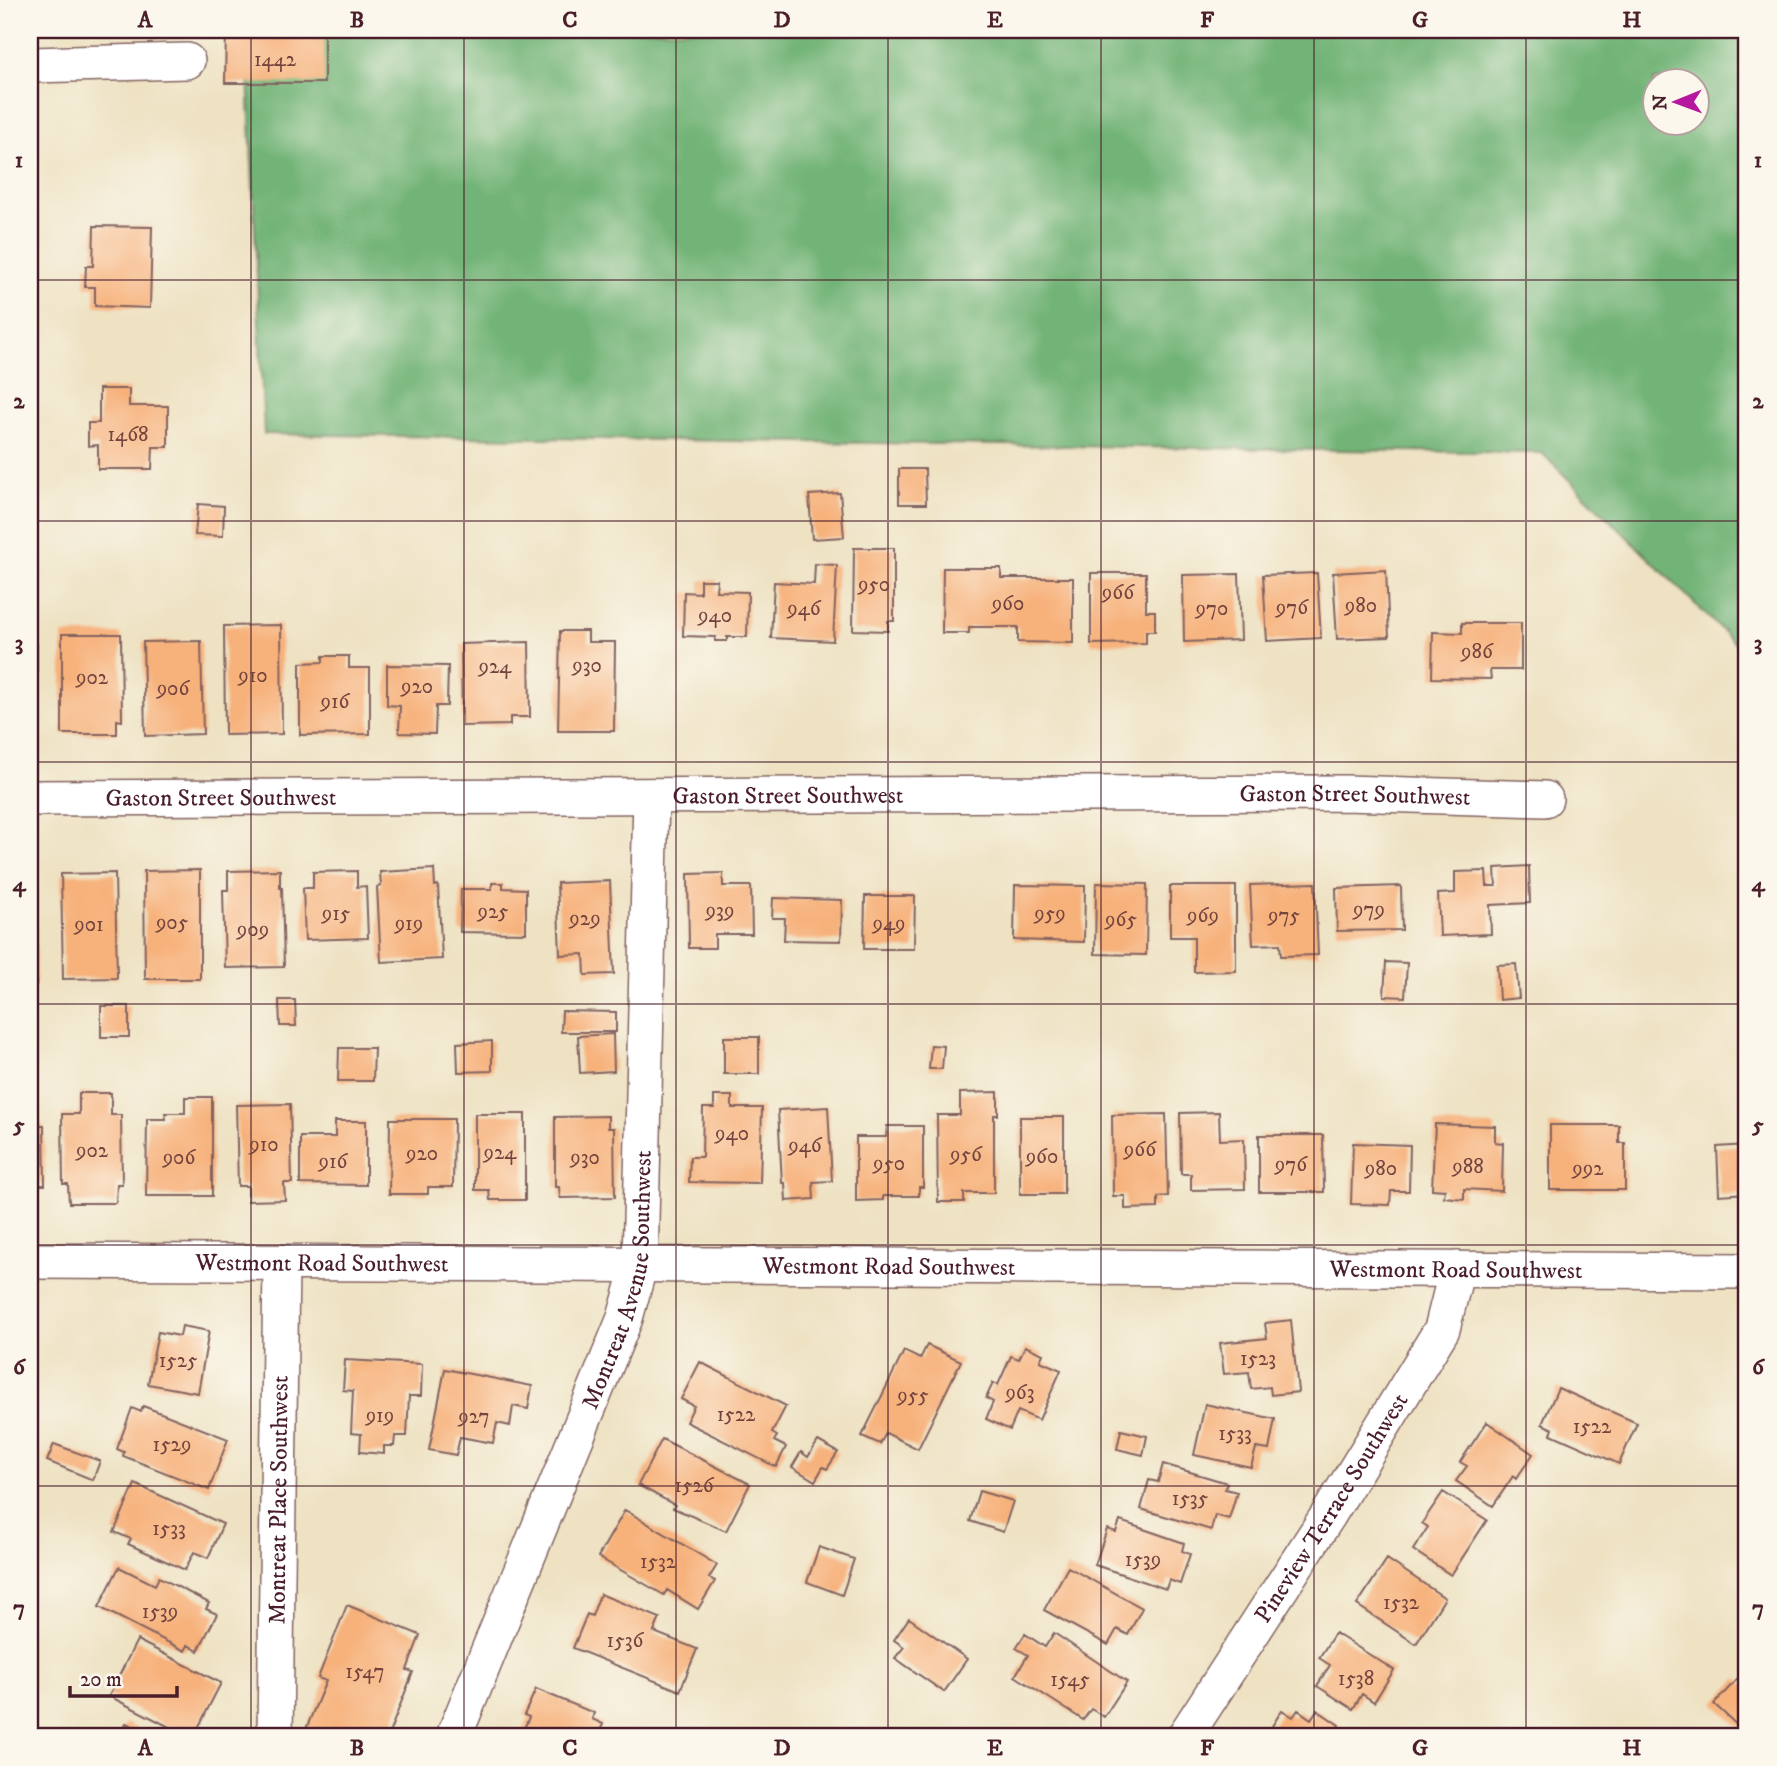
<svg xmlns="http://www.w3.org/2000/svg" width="1777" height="1766" font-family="'IM FELL DW Pica',serif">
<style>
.forest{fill:#72b477;stroke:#5e6a51;stroke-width:2;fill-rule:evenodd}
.building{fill:#f7b17a}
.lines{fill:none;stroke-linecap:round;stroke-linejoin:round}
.street-casing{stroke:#836360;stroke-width:38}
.street{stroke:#fff;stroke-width:35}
.grid{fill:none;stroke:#4a1f2b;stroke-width:2;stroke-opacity:0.55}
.labels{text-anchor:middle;stroke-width:5;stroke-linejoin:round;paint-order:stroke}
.number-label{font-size:21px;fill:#75443f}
.street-label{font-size:24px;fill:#4a1f2b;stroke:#fbf7ec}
.neatline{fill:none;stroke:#4a1f2b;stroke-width:2.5}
.grid-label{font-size:23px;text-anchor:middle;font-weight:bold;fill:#4a1f2b}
</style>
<rect width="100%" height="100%" fill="#fbf7ec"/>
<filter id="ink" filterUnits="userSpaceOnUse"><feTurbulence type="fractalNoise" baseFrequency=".0143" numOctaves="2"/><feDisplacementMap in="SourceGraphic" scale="14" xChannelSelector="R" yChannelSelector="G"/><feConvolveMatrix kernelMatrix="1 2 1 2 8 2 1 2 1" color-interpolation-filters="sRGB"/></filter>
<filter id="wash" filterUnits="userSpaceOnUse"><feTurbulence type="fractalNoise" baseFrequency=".00686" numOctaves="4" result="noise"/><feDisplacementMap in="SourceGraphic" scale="28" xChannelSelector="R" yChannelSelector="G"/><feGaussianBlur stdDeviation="1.57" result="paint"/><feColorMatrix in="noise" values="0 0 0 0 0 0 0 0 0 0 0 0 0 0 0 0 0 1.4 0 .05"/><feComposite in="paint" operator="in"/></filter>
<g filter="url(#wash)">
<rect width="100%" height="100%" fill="#eee2c3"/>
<path class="forest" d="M246 30H1747V655L1542 453 264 434ZM1654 80H1696V122H1654Z"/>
<g id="blocks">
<path class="building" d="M226 30H324V83H225Z
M94 226 152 227 150 308 95 306V287H85L86 266H93Z
M99 389H129V406H168V447H153L152 469H98V445L88 446V423H99Z
M899 469H925L926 504H899Z
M840 493 844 537 812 539 809 495Z
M198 504 224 506 223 536 195 535Z
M854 548H894V621H888V631L853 630Z
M815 564 837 565 833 641 771 638 774 582 814 584Z
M943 568H1001V578H1073V643L1018 642V627H969V633H942Z
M1386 570 1389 637 1337 639 1333 573Z
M1091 573H1146V611H1155V631H1146V643L1091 644Z
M1317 573 1321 638 1267 641 1263 575Z
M1239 574 1241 640 1184 642 1183 575Z
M700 580H717L716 591 748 592 747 637H727V641H715V637L683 636 684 592 700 593Z
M1462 623H1521V670H1490L1491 679 1432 678 1433 632 1462 633Z
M281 625 282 734 225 735 224 626Z
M560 631H588V642H615L614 731H558Z
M62 634H121L122 721 117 720V734H62Z
M201 641 203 734 145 736 143 642Z
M529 642 530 717H510V725L462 726 461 644Z
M30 644H37V737H30Z
M323 656H349V668H370V734L300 735V663L323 662Z
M387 665 448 666 447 706H436L435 734 399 733 400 706 387 705Z
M1529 866 1530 903 1490 905 1491 934 1440 936 1438 894 1455 893V872L1486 871 1487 886H1496L1495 868Z
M434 869 435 886 438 885 442 959 381 962 377 887 381 886 380 872Z
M200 870V979H145L144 871Z
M280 870V888H282L284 967 225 968 223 890H228V871Z
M357 871V887L366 886 368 938 305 940 303 888H313V872Z
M115 873 117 978 63 979 61 874Z
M723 873V886H751L752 934H715V948H689L688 874Z
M30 874H33V890H37L36 985H30Z
M610 881 614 974 585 975 584 954 560 955 557 883Z
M492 883H503V888L526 889V933L460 932 461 889H492Z
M1096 883 1147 884 1146 955 1095 954Z
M1315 883 1318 955 1281 956 1280 944 1253 945 1250 885Z
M1015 885 1085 886 1084 942 1014 940Z
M1170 886H1236V971L1194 972V937H1170Z
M1401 886 1402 930 1337 931 1336 888Z
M865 896H915L914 949H864Z
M773 898 842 900 841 941 784 940 785 918H772Z
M1386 962 1407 963 1405 997 1384 996Z
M1516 964 1519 998 1499 1000 1497 965Z
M279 1000H295L296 1026H280Z
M101 1006H129V1037H101Z
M562 1011 616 1012V1032H561Z
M613 1034 614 1071 580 1073 578 1036Z
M724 1037H759V1074H724Z
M492 1041V1071L458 1072 457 1043Z
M931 1045 944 1046 942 1069H929Z
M339 1048H374L373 1081H338Z
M998 1092V1115H994V1193H964V1202H938L937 1115H960V1093Z
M79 1093H111V1115H121L122 1184H117L116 1203H69L68 1184H63L62 1114H79Z
M714 1096H732V1108H762L760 1183 689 1182 690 1157H702L703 1108H714Z
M185 1097H212V1196H146L147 1119H166L165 1113H185Z
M290 1104 292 1183H284L285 1200 248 1201V1186H238L236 1105Z
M828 1107 832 1181 813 1182 814 1199 786 1201 785 1183H782L778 1110Z
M1219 1112 1220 1140 1244 1139 1245 1189 1191 1190V1174H1181L1180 1113Z
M475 1114H525V1200H490L489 1190H475Z
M1166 1114 1168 1196 1158 1197V1208L1125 1209V1196H1113L1112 1115Z
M608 1116V1128H614L615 1197 560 1198 559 1187H555V1117Z
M1020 1117H1064V1194H1020Z
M390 1119H454L453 1187H428V1194H389Z
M335 1121H366V1185L300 1184V1137H335Z
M1435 1124 1495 1126V1142L1503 1143 1502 1191 1464 1189V1199L1444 1197 1445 1190 1432 1189Z
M30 1125H44L45 1185H30Z
M1550 1125H1619V1143H1625V1190H1550Z
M887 1126H923V1187H919V1196H883V1200L856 1201V1137H886Z
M1259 1135H1323L1324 1192H1259Z
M1353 1143 1410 1145 1409 1191H1391L1390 1205 1351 1204Z
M1747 1145V1193L1719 1195 1717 1147Z
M1291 1320 1298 1392 1271 1395 1270 1387 1251 1389 1249 1372 1224 1374 1220 1343 1267 1338 1265 1323Z
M182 1326 209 1331 198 1393 148 1384 158 1332 180 1336Z
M927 1345 961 1361 918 1449 886 1433 880 1444 862 1436 904 1351 920 1359Z
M1025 1346 1043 1354 1040 1361 1061 1370 1039 1420 1018 1411 1010 1430 986 1419 993 1402 986 1398 993 1383 998 1385 1011 1356 1019 1359Z
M345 1360 422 1364 421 1396H409L407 1436H395L394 1446H384V1454L360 1452 361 1434 351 1433 353 1391 343 1390Z
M700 1362 786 1406 772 1433 777 1436 774 1441 786 1447 776 1467 686 1422 694 1406 681 1399Z
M445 1369 532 1386 528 1409 513 1406 510 1426 497 1423 493 1443 460 1437 456 1455 429 1450Z
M1558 1388 1637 1423 1619 1464 1551 1434 1553 1429 1542 1424Z
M1205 1404 1275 1419 1269 1450 1256 1448 1251 1467 1194 1455Z
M143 1406 228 1439 209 1490 123 1456 124 1452 117 1449 132 1408 141 1412Z
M1487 1422 1533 1454 1516 1479 1513 1476 1493 1506 1456 1481 1467 1466 1460 1462Z
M1121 1430 1147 1436 1143 1455 1117 1449Z
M662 1439 750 1484 726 1531 673 1508 675 1505 638 1485Z
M818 1441 838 1452 827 1469 823 1467 815 1481 792 1467 801 1452 808 1457Z
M54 1444 100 1461 93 1480 47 1461Z
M1163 1464 1227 1483 1225 1489 1237 1492 1229 1519 1215 1515 1211 1530 1141 1509 1149 1480 1158 1482Z
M135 1484 223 1524 208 1558 194 1552 185 1570 128 1544 131 1539 114 1532Z
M979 1491 1013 1501 1003 1532 970 1521Z
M1443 1492 1487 1520 1451 1575 1413 1550 1428 1527 1422 1523Z
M625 1510 717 1565 709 1578 715 1581 698 1609 667 1590 664 1595 598 1557Z
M1120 1521 1184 1543 1182 1551 1190 1554 1180 1584 1169 1580 1166 1589 1095 1565 1107 1529 1116 1532Z
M819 1547 854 1559 842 1595 807 1582Z
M1387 1559 1445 1598 1416 1644 1357 1605Z
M119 1567 155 1585 159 1577 209 1603 206 1609 217 1614 198 1651 188 1645 185 1651 99 1607Z
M1068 1567 1142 1608 1128 1635 1117 1629 1108 1645 1044 1610Z
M600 1594 660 1618 654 1632 697 1649 680 1691 573 1648 587 1614 592 1616Z
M347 1605 420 1635 407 1670 413 1672 388 1736H303L326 1681 318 1678Z
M909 1618 967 1659 944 1692 895 1658 904 1647 894 1640Z
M1054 1633 1127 1682 1104 1717 1091 1709 1083 1720 1015 1676 1028 1655 1016 1648 1025 1634 1045 1647Z
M1335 1633 1394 1670 1374 1702 1362 1694 1353 1709 1317 1686 1330 1665 1319 1658Z
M137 1640 221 1683 194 1736H187L109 1696Z
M1738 1678 1747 1687V1720L1740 1728 1714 1704Z
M536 1689 594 1713 592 1719 603 1724 598 1736H521L529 1717 524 1715Z
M1282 1710 1293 1717 1298 1710 1311 1719 1317 1710 1339 1725 1334 1733 1339 1736H1266Z
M126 1723 153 1736H119Z"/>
</g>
</g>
<g filter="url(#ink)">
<use href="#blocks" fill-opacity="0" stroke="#836360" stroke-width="2"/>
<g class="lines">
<defs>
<g id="street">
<path d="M30 65 187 61"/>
<path id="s1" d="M30 798 1345 793 1545 799"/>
<path id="s2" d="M30 1261 1747 1271"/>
<path id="s3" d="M275 1736 281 1263"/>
<path id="s4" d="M454 1736 625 1318 640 1264 651 796"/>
<path id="s5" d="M1185 1736 1327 1517 1442 1329 1457 1269"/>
</g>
</defs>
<use href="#street" class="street-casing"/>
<use href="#street" class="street"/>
</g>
</g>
<path class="grid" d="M251 30V1736M464 30V1736M676 30V1736M888 30V1736M1101 30V1736M1314 30V1736M1526 30V1736M30 280H1747M30 521H1747M30 762H1747M30 1004H1747M30 1245H1747M30 1486H1747"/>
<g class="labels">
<g class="number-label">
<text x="275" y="66">1442</text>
<text x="128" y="441">1468</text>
<text x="874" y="591">950</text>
<text x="1118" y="599">966</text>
<text x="1008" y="610">960</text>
<text x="1361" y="612">980</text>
<text x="1292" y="614">976</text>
<text x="804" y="615">946</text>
<text x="1212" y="615">970</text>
<text x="715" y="622">940</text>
<text x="1477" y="658">986</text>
<text x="587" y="672">930</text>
<text x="495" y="673">924</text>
<text x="253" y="682">910</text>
<text x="92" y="684">902</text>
<text x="417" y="693">920</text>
<text x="173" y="695">906</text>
<text x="335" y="708">916</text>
<text x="1369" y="916">979</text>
<text x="720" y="917">939</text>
<text x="493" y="918">925</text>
<text x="336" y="920">915</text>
<text x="1050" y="920">959</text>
<text x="1203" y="922">969</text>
<text x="1284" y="922">975</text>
<text x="585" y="925">929</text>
<text x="1121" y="926">965</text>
<text x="172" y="929">905</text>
<text x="409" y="930">919</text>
<text x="889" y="930">949</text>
<text x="89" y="931">901</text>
<text x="253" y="936">909</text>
<text x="732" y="1140">940</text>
<text x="264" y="1151">910</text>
<text x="805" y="1152">946</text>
<text x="1140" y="1156">966</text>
<text x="92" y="1157">902</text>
<text x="500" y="1159">924</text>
<text x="422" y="1160">920</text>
<text x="966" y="1161">956</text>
<text x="1042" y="1163">960</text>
<text x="179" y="1164">906</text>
<text x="585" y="1164">930</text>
<text x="333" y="1168">916</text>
<text x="889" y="1170">950</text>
<text x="1291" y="1171">976</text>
<text x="1468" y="1173">988</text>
<text x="1381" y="1175">980</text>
<text x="1588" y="1175">992</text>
<text x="1258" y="1365">1523</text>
<text x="178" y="1367">1525</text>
<text x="1020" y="1399">963</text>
<text x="913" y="1402">955</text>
<text x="736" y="1421">1522</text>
<text x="380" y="1422">919</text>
<text x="474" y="1423">927</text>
<text x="1592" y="1433">1522</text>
<text x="1235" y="1440">1533</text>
<text x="172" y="1451">1529</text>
<text x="694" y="1492">1526</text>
<text x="1190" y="1505">1535</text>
<text x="169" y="1535">1533</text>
<text x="1143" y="1566">1539</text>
<text x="658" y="1568">1532</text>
<text x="1401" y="1609">1532</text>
<text x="160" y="1618">1539</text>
<text x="625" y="1647">1536</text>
<text x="365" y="1678">1547</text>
<text x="1356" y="1685">1538</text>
<text x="1070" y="1686">1545</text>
</g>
<g class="street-label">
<text dy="8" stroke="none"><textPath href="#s1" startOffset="758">Gaston Street Southwest</textPath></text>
<text dy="8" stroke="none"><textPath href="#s1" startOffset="1325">Gaston Street Southwest</textPath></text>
<text dy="8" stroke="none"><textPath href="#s1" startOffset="191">Gaston Street Southwest</textPath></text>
<text dy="8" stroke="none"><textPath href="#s2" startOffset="292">Westmont Road Southwest</textPath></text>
<text dy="8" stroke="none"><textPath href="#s2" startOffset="859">Westmont Road Southwest</textPath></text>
<text dy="8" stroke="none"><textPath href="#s2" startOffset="1426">Westmont Road Southwest</textPath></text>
<text dy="8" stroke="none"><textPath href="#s4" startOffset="488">Montreat Avenue Southwest</textPath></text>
<text dy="8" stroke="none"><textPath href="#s3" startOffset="236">Montreat Place Southwest</textPath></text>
<text dy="8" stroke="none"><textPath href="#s5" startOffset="271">Pineview Terrace Southwest</textPath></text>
</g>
</g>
<rect width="1777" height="1766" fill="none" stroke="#fbf7ec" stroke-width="77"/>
<g transform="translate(1676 102) rotate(269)"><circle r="33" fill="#fbf7ec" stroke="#b4a19f" stroke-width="2"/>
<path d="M0-5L12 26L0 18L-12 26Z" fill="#b5179e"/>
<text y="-10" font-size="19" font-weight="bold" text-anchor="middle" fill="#4a1f2b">N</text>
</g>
<path d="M70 1686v10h107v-10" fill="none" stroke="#4a1f2b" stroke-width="3.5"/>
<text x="80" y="1686" font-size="21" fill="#4a1f2b" stroke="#fbf7ec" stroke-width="5" paint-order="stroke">20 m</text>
<rect x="38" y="38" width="1700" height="1690" class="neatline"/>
<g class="grid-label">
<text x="145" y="27">A</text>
<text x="357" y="27">B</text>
<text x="570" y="27">C</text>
<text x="782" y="27">D</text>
<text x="995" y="27">E</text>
<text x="1207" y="27">F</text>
<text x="1420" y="27">G</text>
<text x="1632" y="27">H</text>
<text x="19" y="167">1</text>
<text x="1758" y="167">1</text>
<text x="19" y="408">2</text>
<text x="1758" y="408">2</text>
<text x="19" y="650">3</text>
<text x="1758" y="650">3</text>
<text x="19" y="891">4</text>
<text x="1758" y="891">4</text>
<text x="19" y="1132">5</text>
<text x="1758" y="1132">5</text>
<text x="19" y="1374">6</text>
<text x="1758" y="1374">6</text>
<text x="19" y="1615">7</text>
<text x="1758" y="1615">7</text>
<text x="145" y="1755">A</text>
<text x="357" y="1755">B</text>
<text x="570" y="1755">C</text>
<text x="782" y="1755">D</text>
<text x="995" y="1755">E</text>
<text x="1207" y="1755">F</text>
<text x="1420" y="1755">G</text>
<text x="1632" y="1755">H</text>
</g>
</svg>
